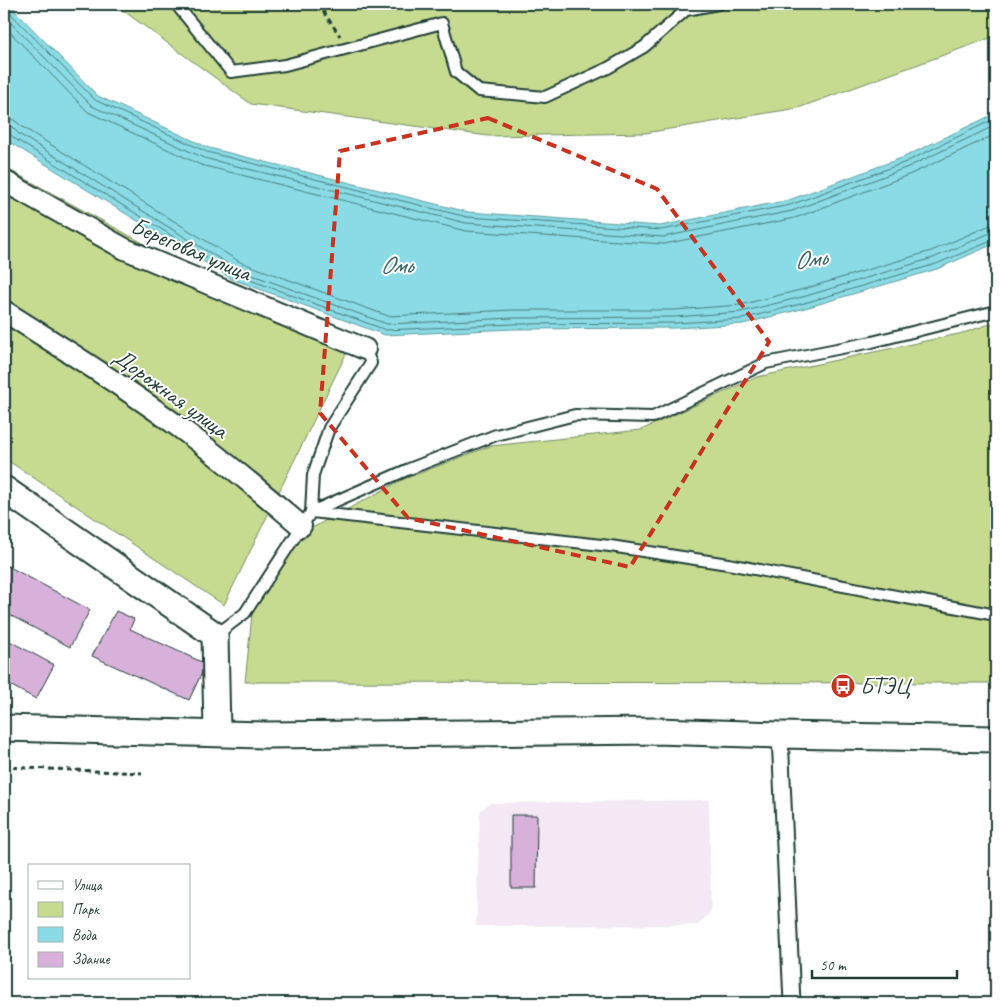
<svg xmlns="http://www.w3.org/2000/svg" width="1000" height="1007" viewBox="0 0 1000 1007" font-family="Caveat,sans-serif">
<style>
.built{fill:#f3e8f4}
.green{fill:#c6db90;stroke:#728c62}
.water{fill:#8adbe5;stroke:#5f9c9e}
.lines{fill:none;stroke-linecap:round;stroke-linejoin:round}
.shore{stroke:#4a7c7b;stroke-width:1}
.building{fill:#d7b1da;stroke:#1f3d34}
.service-casing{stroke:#1f3d34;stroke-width:14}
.pedestrian-casing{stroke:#1f3d34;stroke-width:19}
.minor-casing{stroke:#1f3d34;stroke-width:24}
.tertiary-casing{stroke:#1f3d34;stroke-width:29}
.path{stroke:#1f3d34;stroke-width:3;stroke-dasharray:5 4;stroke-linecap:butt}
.service{stroke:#fff;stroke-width:10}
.pedestrian{stroke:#fff;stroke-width:15}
.minor{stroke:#fff;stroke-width:20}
.tertiary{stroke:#fff;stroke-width:25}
.rail{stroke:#1f3d34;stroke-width:4}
.marked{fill:none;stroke:#c8321e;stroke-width:4;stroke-dasharray:10 6;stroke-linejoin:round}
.labels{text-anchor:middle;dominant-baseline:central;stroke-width:4;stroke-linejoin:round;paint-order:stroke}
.street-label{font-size:24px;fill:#1f3d34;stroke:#fff}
.poi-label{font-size:24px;fill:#1f3d34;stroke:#fff;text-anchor:start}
.water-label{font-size:25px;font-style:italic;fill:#3a6460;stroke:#fff}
</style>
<rect width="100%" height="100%" fill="#fff"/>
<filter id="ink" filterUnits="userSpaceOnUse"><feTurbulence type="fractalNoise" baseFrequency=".02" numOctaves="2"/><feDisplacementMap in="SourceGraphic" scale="10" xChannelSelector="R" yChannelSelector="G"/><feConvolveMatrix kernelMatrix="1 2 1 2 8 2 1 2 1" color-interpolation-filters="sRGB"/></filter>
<g filter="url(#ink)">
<!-- built -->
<path class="built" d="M709 800 711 911 698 925 476 926 480 811 490 803Z"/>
<!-- green -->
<path class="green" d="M114 4H996V35L993 37 798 108 645 133 488 136 251 104Z
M4 167 346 354 224 605 4 458Z
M996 322V683L245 682 255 586 310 529 402 480 490 446 641 430 757 377 963 333Z"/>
<!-- water -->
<path class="water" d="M4 4H12L16 12 98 96 209 148 468 212 660 226 789 200 904 157 996 113V243L937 269 809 307 743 324 675 328 513 329 385 335 232 279 11 143 4 135Z"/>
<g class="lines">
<!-- shore -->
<path class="shore" d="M8 4 12 15 95 100 207 152 467 217 661 230 790 205 906 162 996 118
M4 12 8 20 92 106 204 158 466 223 663 237 792 211 908 167 996 125
M4 26 88 112 201 165 466 231 664 244 795 218 911 174 996 134
M4 118 14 120 24 128 240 262 388 316 513 310H674L740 305 804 289 931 251 988 226 996 225
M4 125 12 127 19 134 236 269 387 324 513 318 675 317 741 312 806 296 933 258 990 233 996 232
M4 132H8L15 139 234 274 386 330 513 324 675 323 742 319 808 302 936 264 996 239"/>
</g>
<!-- building -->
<path class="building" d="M4 564 90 610 70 647 4 612Z
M116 611 134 619 130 629 206 664 189 700 92 656Z
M4 638 54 665 36 699 4 682Z
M511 815H537L536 888H511Z"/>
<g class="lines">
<defs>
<path id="service" d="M176 4 231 72 285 65 442 23 456 72 479 91 545 97 608 68 644 47 686 10 718 4
M311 512 409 469 496 435 575 415 653 417 766 363 872 342 996 311
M312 512 610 546 728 564 996 615
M216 635 245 613 311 512 313 475 329 428 371 363 365 349"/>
<path id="pedestrian" d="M780 735 792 1003"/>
<path id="minor" d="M4 181 125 249 365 349
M4 311C66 350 128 389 187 433 226 462 264 494 301 526"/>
<path id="tertiary" d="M4 489 215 635 217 732
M4 728 265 735 657 731 780 735 996 739"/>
</defs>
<!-- service casing -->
<use href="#service" class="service-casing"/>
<!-- pedestrian casing -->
<use href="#pedestrian" class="pedestrian-casing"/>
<!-- minor casing -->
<use href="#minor" class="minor-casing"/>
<!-- tertiary casing -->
<use href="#tertiary" class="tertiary-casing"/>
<!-- path -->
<path class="path" d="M318 4 340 36
M4 767 142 773"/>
<!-- service -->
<use href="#service" class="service"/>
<!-- pedestrian -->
<use href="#pedestrian" class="pedestrian"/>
<!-- minor -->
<use href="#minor" class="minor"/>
<!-- tertiary -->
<use href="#tertiary" class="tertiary"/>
<!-- rail -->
<path class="rail" d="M993 1003H996"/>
</g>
</g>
<!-- marked area -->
<path class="marked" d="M488 118 657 189 769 342 630 567 408 518 320 413 340 151Z"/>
<!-- icons -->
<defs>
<symbol id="bus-disc" viewBox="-11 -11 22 22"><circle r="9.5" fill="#c8321e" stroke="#fff"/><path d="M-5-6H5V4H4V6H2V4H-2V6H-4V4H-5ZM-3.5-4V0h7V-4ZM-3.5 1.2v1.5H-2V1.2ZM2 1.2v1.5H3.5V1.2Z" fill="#fff"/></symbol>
</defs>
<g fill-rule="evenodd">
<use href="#bus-disc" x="829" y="672" width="28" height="28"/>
</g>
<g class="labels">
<!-- street labels -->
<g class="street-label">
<text transform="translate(191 249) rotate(23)">Береговая улица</text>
<text transform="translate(171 393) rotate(36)">Дорожная улица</text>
</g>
<!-- poi labels -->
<g class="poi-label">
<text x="860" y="686">БТЭЦ</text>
</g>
<!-- water labels -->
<g class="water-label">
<text transform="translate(810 259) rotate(-7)">Омь</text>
<text x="396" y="265">Омь</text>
</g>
</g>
<!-- margin -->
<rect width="1000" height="1007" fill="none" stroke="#fff" stroke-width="20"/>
<rect x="10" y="10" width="980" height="987" fill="none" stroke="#1f3d34" stroke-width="2" filter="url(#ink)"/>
<!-- legend -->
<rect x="28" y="864" width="162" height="115" fill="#ffffff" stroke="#a5b1ae"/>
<rect x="38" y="881" width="25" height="8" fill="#ffffff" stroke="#a5b1ae"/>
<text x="72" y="890" font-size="15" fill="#1f3d34">Улица</text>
<rect x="38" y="902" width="25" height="15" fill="#c6db90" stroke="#a5b1ae"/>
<text x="72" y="914" font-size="15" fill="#1f3d34">Парк</text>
<rect x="38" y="927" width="25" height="15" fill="#8adbe5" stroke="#a5b1ae"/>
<text x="72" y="940" font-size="15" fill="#1f3d34">Вода</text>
<rect x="38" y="952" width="25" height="15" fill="#d7b1da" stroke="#a5b1ae"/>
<text x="72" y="964" font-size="15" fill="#1f3d34">Здание</text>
<!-- scale -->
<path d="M812 970v8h145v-8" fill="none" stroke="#1f3d34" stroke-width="2.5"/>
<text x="820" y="970" font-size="15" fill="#1f3d34" stroke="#ffffff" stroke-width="4" paint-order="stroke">50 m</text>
</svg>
